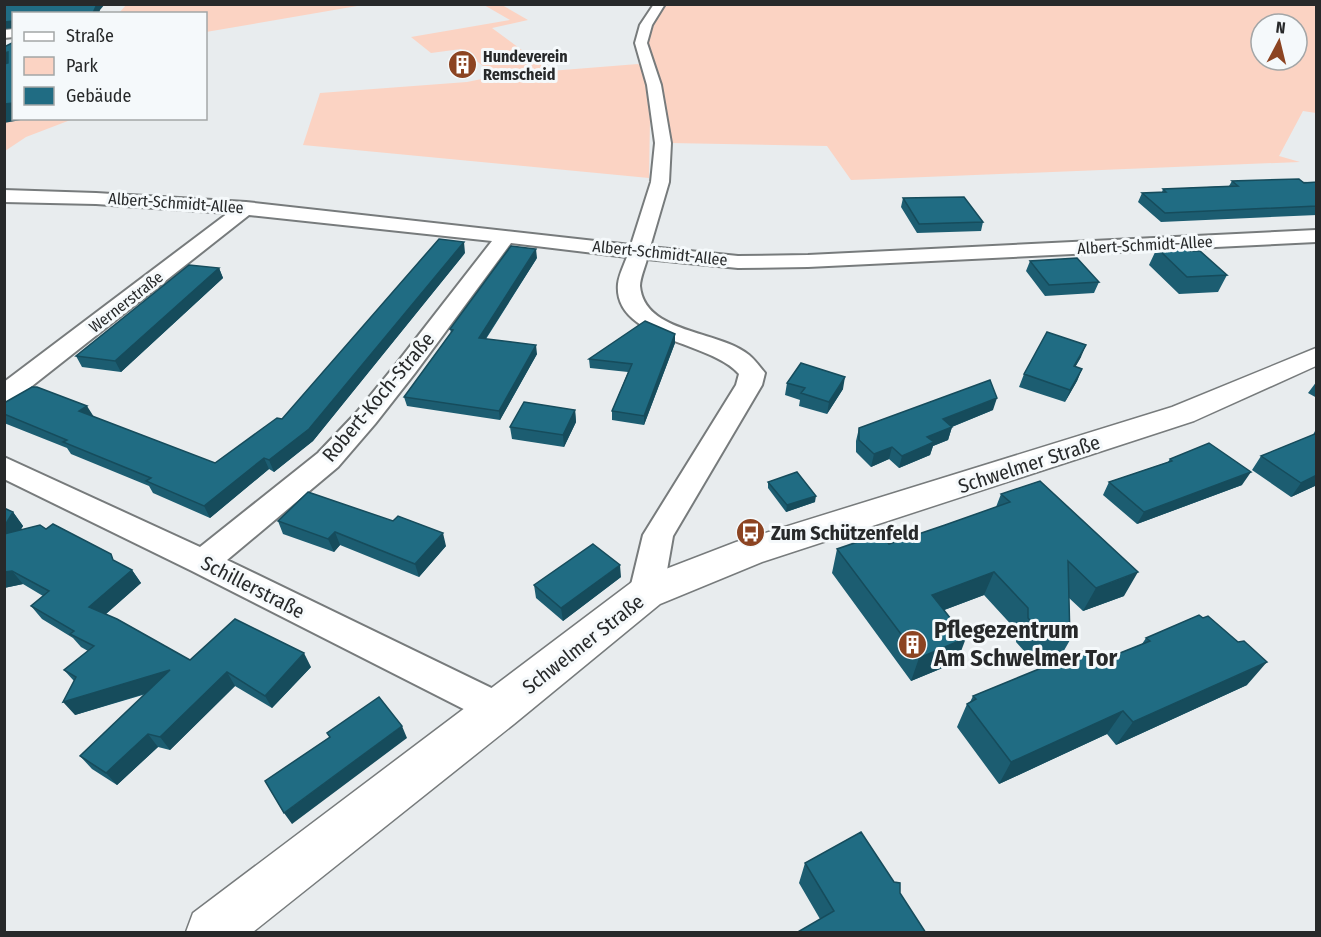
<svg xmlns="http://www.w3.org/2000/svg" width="1321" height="937" viewBox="0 0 1321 937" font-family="'Fira Sans Condensed',sans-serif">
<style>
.green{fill:#fbd3c3;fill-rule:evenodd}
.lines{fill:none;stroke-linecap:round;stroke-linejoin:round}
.street-casing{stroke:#777b7c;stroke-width:4}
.secondary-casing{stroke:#777b7c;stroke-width:3}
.street{fill:#fff;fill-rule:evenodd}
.secondary{fill:#fff;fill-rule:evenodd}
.wall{fill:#1c5d71}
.shaded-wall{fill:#164c5c}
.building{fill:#206c83;stroke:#164c5c;stroke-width:1.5}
.labels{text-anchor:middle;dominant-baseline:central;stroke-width:6;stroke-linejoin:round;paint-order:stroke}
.far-poi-label{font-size:16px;font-weight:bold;fill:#27292a;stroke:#f5f9fb;text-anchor:start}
.far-street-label{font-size:16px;fill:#27292a;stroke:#f5f9fb}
.street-label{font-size:20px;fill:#27292a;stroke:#f5f9fb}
.poi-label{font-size:20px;font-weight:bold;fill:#27292a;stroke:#f5f9fb;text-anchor:start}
.near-poi-label{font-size:24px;font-weight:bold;fill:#27292a;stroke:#f5f9fb;text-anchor:start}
</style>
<rect width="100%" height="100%" fill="#e8ecee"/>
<!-- green -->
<path class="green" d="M126 5V4L363 5 206 32V14L119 13Z
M484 5H502L528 20 492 28 550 71 638 64 643 68 650 119 649 178 303 145 320 93 467 82 496 76 461 49 431 53 411 37 510 20Z
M663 5H1316V113L1303 111 1279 156 1300 162 851 180 827 146 670 143 646 38 650 25ZM1261 24H1297V60H1261Z
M4 78 14 118 73 119 26 137 5 151Z"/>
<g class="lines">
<defs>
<path id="street" d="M654 4H665L652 25 647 43 661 85 671 143 669 182 650 247 738 256 808 255 1316 230V242L808 267 738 268 647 259C645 267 640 278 640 286 644 334 719 330 749 355 755 360 760 367 765 373L762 385 673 536 663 593 658 602 646 606 634 602 629 593 643 535 736 385 739 374C711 341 613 340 618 284 619 275 624 265 627 257L511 243 415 373 375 424 338 467 227 560 512 698 518 710 512 722 499 727 192 571 4 479V457L200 547 318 453 357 412 397 363 492 241 249 215 13 401 4 403V382L228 213 96 204 4 202V190L96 193 246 202 631 245 651 182 655 143 647 85 635 43 640 25Z
M14 29V37L4 38V30Z"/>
<path id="secondary" d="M1316 348V366L1194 421 762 562 660 604 514 724 253 932H186L193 913 632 582 736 542 1172 407Z"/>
</defs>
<!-- street casing -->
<use href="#street" class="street-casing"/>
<!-- secondary casing -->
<use href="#secondary" class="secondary-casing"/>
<!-- street -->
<use href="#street" class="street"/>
<!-- secondary -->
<use href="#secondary" class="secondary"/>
</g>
<!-- wall -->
<path class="wall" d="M1232 181 1317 182V215L1161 222 1138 202 1142 193 1162 192 1163 189 1229 186Z
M903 198 983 222 981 231 917 233 901 207Z
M1157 248 1190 251 1227 275 1218 292 1179 294 1149 265Z
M465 253 313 441 274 472 269 469 210 518 153 493 149 486 71 454 67 448 4 423V403L215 463 282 419Z
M537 258 486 339 537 354 500 420 407 406 404 397 451 333 450 329Z
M1030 261 1099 282 1094 293 1045 296 1026 271Z
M219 268 223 278 121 372 82 367 76 356Z
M675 334V343L644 425 612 420V411L628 372 590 368 589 359Z
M1081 357 1075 367 1082 369 1077 381 1065 402 1019 387 1024 374Z
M1317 381V398L1308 393Z
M787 383 843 389 827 414 799 406 800 400 785 395Z
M575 410 576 422 564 447 512 439 510 427Z
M993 410 952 427 948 440 933 446 930 455 899 468 889 459 871 467 856 452V441L859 428Z
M1315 431H1317V485L1291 497 1252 470 1261 456 1313 435Z
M1170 459 1242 485 1137 524 1103 495 1109 482 1168 462Z
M768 482 815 502 786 512 768 488Z
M1001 494 1124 596 1083 611 1069 598 1070 640 1058 661H1100L1142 644 1146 638 1247 685 1116 745 1107 734 999 784 957 727 967 704 970 702 973 696 1055 663 1025 652 1016 642 1017 631 984 595 944 610 957 662 911 681 832 573 837 549 889 544 945 525 996 507Z
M13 512 23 526 20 530 46 529 132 570 141 583 106 614 190 660 311 667 272 708 235 686 170 750 158 747 117 785 92 769 80 756 146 694 75 715 74 681 64 670 88 651 81 647 73 638 42 619 31 606 43 596 23 584 4 588Z
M278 521 446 546 419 577 340 545 334 552 283 534Z
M621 577 563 621 536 598 534 585Z
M805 863 894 882 820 919 799 883Z"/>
<!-- shaded-wall -->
<path class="shaded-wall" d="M97 4H105L100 10 99 14H91Z
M14 21V28L4 29V22Z
M8 52 14 64 4 70V53Z
M14 103V118H32L4 123V104Z
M464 242 465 253 313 441 274 472 269 460Z
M536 249 537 258 480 347 479 338Z
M219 268 223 278 121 372 115 361Z
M675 334V343L644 425V416Z
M536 345 537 354 500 420 499 411Z
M1086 345 1081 357 1069 378 1074 366Z
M1082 369 1077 381 1065 402 1070 390Z
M845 377 843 389 827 414 829 402Z
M997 398 993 410 939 432 943 419Z
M87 406 94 417 79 411Z
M575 410 576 422 564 447 563 435Z
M952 427 948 440 933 446 930 455 899 468 902 456 927 437Z
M892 447 889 459 871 467 874 454Z
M264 458 269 469 210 518 204 506Z
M1251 472 1242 485 1137 524 1144 512Z
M1317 475V485L1291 497 1301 483Z
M816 496 815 502 786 512 787 505Z
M13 512 23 526 10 549 4 542V527Z
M335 532 340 545 334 552 328 539Z
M443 533 446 546 419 577 415 564Z
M620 565 621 577 563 621 561 608Z
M132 570 141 583 99 620 89 607Z
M12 571 23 584 4 588V572Z
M994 572 984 595 923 618 932 595Z
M1138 572 1124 596 1083 611 1096 588Z
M966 638 957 662 911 681 919 658Z
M304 653 311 667 272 708 265 696Z
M1267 662 1247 685 1116 745 1133 722Z
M170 670 179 683 75 715 63 702Z
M227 672 235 686 170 750 160 737Z
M1123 711 1107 734 999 784 1011 762Z
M402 726 407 738 292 824 284 813Z
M148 734 158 747 117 785 106 773Z"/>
<!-- building -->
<path class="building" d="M4 4H97L93 13 14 14V21L4 22Z
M14 42V103L4 104V64L8 63V52L4 53V47Z
M1299 179 1304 183 1317 182V206L1165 213 1142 193 1166 192 1163 189 1238 186 1232 181Z
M964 197 983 222 919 224 903 198Z
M439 239 464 242 309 429 269 460 264 458 204 506 146 481 151 478 63 442 67 440 4 414V403L32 387H37L87 406 79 411 215 463 277 418 282 419Z
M511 246 536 249 479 338 536 345 499 411 404 397 453 330 450 329Z
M1185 247 1190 251H1200L1227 275 1187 277 1157 248Z
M1077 258 1099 282 1049 285 1030 261Z
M189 265 219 268 115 361 76 356Z
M645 321 675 334 644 416 612 411 632 364 589 359Z
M1047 332 1086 345 1074 366 1082 369 1070 390 1024 374Z
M801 363 845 377 829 402 801 393 805 388 787 383Z
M990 380 997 398 943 419 952 427 927 437 934 442 902 456 892 447 874 454 859 440V428Z
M524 402 575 410 563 435 510 427Z
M1317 433V475L1301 483 1261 456Z
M1209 443 1251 472 1144 512 1109 482 1172 461 1170 459Z
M797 472 816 496 787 505 768 482Z
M1040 481 1138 572 1096 588 1068 561 1070 640 1037 628 1028 618V608L994 572 932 595 966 638 919 658 837 549 881 534 889 544 945 525 1010 502 1001 494Z
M308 492 393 521 398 516 443 533 415 564 335 532 328 539 278 521Z
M4 508 13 512 4 527Z
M53 524 111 554 113 560 132 570 89 607 117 619 190 660 235 619 304 653 265 696 227 672 160 737 148 734 106 773 80 756 170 670 63 702 76 677 64 670 94 646 70 634 74 631 31 606 49 591 12 571 4 572V534L40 525 46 529Z
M593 544 620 565 561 608 534 585Z
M1199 615 1203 618 1208 616 1238 642 1244 641 1267 662 1133 722 1123 711 1011 762 967 704 976 699 973 696 1088 649 1100 661 1150 641 1146 638Z
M379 697 402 726 284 813 265 781 330 737 327 733Z
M861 832 894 882 900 883V893L926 933H796L834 911 805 863Z"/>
<!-- icons -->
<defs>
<symbol id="building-disc" viewBox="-11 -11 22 22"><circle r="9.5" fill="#8c4422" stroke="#f5f9fb"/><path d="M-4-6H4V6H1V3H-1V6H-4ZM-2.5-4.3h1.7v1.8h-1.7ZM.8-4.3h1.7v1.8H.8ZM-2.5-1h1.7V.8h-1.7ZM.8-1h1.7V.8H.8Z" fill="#fff"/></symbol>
<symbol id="bus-disc" viewBox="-11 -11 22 22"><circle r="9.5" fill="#8c4422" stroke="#f5f9fb"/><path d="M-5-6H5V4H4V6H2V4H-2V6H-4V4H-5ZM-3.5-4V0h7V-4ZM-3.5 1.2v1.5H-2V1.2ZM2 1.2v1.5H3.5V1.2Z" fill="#fff"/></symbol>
</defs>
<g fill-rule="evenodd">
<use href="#building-disc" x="446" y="48" width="33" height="33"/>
<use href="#bus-disc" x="734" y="516" width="33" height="33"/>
<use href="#building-disc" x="896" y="628" width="33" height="33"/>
</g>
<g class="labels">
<!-- far-poi labels -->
<g class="far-poi-label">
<text x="483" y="56">Hundeverein<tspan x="483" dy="18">Remscheid</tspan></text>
</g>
<!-- far-street labels -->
<g class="far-street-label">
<text transform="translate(176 203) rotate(4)">Albert-Schmidt-Allee</text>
<text transform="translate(1145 245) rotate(-3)">Albert-Schmidt-Allee</text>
<text transform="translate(660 253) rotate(6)">Albert-Schmidt-Allee</text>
<text transform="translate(126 302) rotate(-38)">Wernerstraße</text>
</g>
<!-- street labels -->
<g class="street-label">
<text transform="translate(378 397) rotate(-50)">Robert-Koch-Straße</text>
<text transform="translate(1029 464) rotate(-18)">Schwelmer Straße</text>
<text transform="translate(253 587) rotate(27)">Schillerstraße</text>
<text transform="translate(583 644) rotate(-38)">Schwelmer Straße</text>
</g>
<!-- poi labels -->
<g class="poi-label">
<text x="771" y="533">Zum Schützenfeld</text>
</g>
<!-- near-poi labels -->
<g class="near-poi-label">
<text x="934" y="630">Pflegezentrum<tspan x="934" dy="28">Am Schwelmer Tor</tspan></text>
</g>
</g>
<!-- border -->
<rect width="1321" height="937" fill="none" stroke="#27292a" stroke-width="12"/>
<!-- legend -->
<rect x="12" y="12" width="195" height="108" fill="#f5f9fb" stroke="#a3a6a7" stroke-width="1.5"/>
<rect x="24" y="32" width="30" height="9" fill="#ffffff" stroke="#a3a6a7" stroke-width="1.5"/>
<text x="66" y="42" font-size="18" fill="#27292a">Straße</text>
<rect x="24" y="57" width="30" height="18" fill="#fbd3c3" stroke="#a3a6a7" stroke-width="1.5"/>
<text x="66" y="72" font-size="18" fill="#27292a">Park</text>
<rect x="24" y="87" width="30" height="18" fill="#206c83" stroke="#a3a6a7" stroke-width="1.5"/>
<text x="66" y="102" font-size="18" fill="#27292a">Gebäude</text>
<!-- north arrow -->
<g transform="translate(1279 42) rotate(7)"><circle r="28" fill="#f5f9fb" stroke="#a3a6a7" stroke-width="1.5"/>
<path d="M0-4.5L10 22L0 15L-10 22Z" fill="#8c4422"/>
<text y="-9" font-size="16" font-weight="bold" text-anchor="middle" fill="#27292a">N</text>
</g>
</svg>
